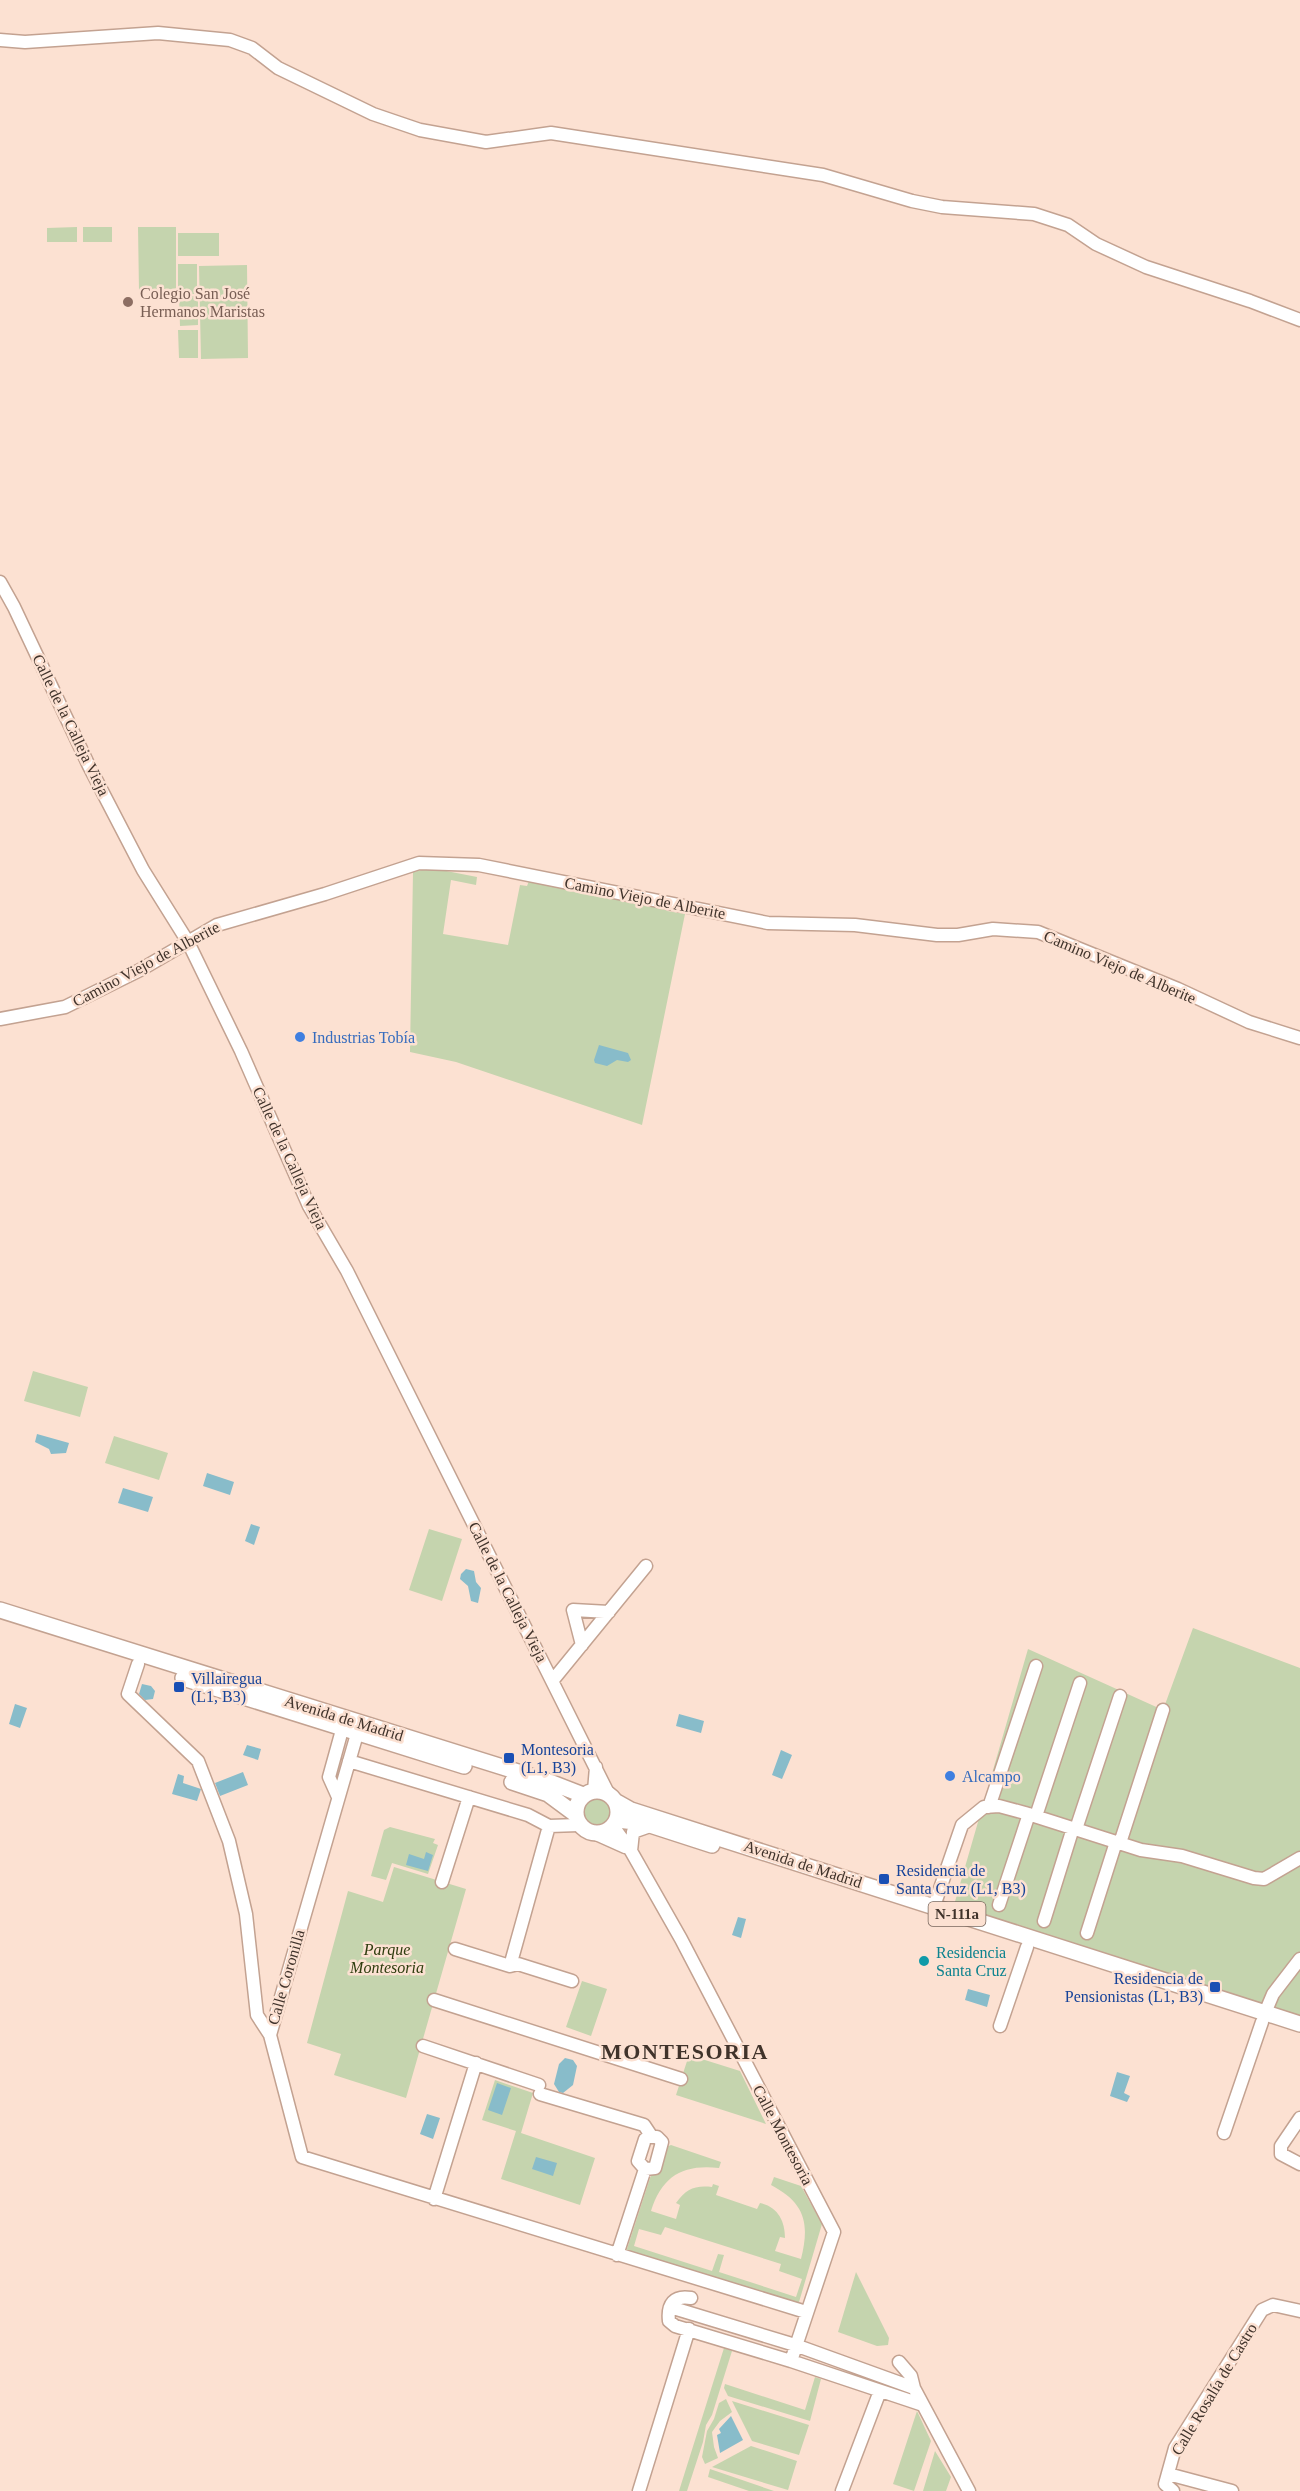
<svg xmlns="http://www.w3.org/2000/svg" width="1300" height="2491" viewBox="0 0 1300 2491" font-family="'Times New Roman',serif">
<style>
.green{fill:#c5d4ae;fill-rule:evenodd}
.water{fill:#88bcca}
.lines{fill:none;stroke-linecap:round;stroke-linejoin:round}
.minor-casing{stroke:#c3a291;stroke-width:15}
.major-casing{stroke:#c3a291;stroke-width:18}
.minor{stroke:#fff;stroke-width:12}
.major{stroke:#fff;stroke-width:15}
.education-dot{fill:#8d6e63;stroke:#fce1d2;stroke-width:2}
.shop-dot{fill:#3f7fe0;stroke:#fce1d2;stroke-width:2}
.transit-dot{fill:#1a4fb4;stroke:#fce1d2;stroke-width:2}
.culture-dot{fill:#0f9aa8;stroke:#fce1d2;stroke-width:2}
.labels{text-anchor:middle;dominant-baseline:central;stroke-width:5;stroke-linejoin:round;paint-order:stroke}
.shield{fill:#fce1d2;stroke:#78675d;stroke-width:1.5}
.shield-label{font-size:15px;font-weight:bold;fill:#40332b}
.education-label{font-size:16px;fill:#785e54;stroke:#fce1d2;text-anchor:start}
.street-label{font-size:16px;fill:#40332b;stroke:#fce1d2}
.shop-label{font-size:16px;fill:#366cbe;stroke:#fce1d2;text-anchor:start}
.transit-label{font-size:16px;fill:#164399;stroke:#fce1d2;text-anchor:start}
.park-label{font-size:16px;font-style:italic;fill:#2e3c0e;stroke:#fce1d2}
.culture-label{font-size:16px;fill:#0d838f;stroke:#fce1d2;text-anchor:start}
.district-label{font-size:22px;font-weight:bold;letter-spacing:1.5px;fill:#40332b;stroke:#fce1d2}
</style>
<rect width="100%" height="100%" fill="#fce1d2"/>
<!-- green -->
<path class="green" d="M77 227V242H47V228Z
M83 227H112V242H83Z
M138 227H176V289L139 290Z
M178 233H219V256H178Z
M178 264H197V294H178Z
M247 265 248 358 201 359 199 266Z
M179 296H198V325L180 326Z
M178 330H198V358H179Z
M431 868 477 877 476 885 451 880 443 934 508 945 520 885 527 886 529 881 661 904 667 911 685 914 642 1125 456 1062 410 1052 413 872Z
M33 1371 88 1387 80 1417 24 1401Z
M114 1436 168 1453 159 1480 105 1463Z
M429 1529 462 1539 442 1601 409 1590Z
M1193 1628 1300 1668V2017L952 1912 1028 1649 1163 1710Z
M582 1812a14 14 0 1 1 28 0a14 14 0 1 1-28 0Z
M390 1827 435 1839 433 1843 438 1845 428 1874 392 1863 386 1880 371 1876 384 1830Z
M394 1867 466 1889 406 2098 334 2075 341 2054 307 2043 348 1891 383 1902Z
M582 1981 607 1989 591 2036 566 2027Z
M689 2055 740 2071 766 2124 676 2095Z
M495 2080 533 2093 521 2133 595 2158 580 2205 501 2179 516 2131 482 2120Z
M671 2145 721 2162 719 2168C683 2164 662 2176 651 2211L676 2219 680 2205 676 2203C686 2189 695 2185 712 2187L713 2184 719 2186 716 2195 757 2209 760 2203C778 2207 785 2221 785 2238L780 2237 775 2251 801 2259C810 2223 805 2203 771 2185L774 2177 801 2186 822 2224 799 2302 796 2305 626 2252 650 2178 666 2147ZM665 2227 781 2264 779 2271 802 2279 796 2297 719 2272 724 2255 718 2254 712 2271 634 2246 639 2229 661 2235Z
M856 2272 889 2338 888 2345 877 2346 838 2332Z
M724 2348 732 2351 712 2415 706 2425 703 2442 687 2491H679Z
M815 2377 821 2379 810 2421 728 2396 724 2388 725 2384 805 2410Z
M726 2399 732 2412 720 2421 712 2432 714 2447 718 2458 705 2464 702 2457 707 2431 714 2419 719 2403Z
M732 2401 809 2425 799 2455 752 2441Z
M917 2411 931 2441 914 2491 893 2484Z
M751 2446 797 2461 788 2490 712 2467Z
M935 2451 951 2477 946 2491H923Z
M710 2469 774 2491H749L708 2477Z"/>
<!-- water -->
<path class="water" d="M599 1045 628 1053 631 1060 628 1062 617 1060 607 1066 595 1063 594 1060Z
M37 1434 69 1443 66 1453 51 1454 49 1449 35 1442Z
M207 1473 234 1482 230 1495 203 1486Z
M123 1488 153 1497 148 1512 118 1503Z
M251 1524 260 1527 254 1545 245 1541Z
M466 1569 474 1571 476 1582 481 1588 478 1603 471 1601 468 1586 460 1579 461 1574Z
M142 1684 151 1686 155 1691 153 1699 145 1700 139 1694Z
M15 1704 27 1708 20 1728 9 1724Z
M679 1714 704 1721 701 1733 676 1726Z
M247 1745 261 1749 258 1760 243 1755Z
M781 1750 792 1755 782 1779 772 1775Z
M243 1772 248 1785 220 1796 215 1783Z
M178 1774 184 1776 183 1783 201 1789 197 1801 172 1794Z
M426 1852 433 1855 428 1871 406 1865 409 1854 424 1859Z
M738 1917 746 1919 741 1938 732 1935Z
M968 1989 990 1995 987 2007 965 2000Z
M565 2058 573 2060 577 2066 573 2085 563 2093 559 2092 554 2084 559 2064Z
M1117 2072 1130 2076 1124 2093 1130 2096 1127 2102 1110 2096Z
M497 2083 511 2088 502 2115 488 2110Z
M427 2114 440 2118 433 2139 420 2134Z
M536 2157 557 2163 553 2176 532 2169Z
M731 2416 743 2440 720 2453 717 2435 721 2433 719 2429Z"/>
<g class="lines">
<defs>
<path id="minor" d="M0 40 25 42 158 33 230 40 252 48 278 68 373 114 420 130 486 142 551 133 823 175 912 201 942 207 1034 214 1068 225 1096 244 1146 267 1250 301 1300 320
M0 582 14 607 89 766 143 870 188 942 241 1051 309 1206 347 1271 609 1795
M0 1019 65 1007 140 970 217 925 325 894 419 863 479 865 768 923 855 925 937 935H958L993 929 1038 932 1178 989 1249 1022 1300 1038
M582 1645 573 1610 609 1612
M138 1664 128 1694 198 1761 229 1841 246 1914 257 2015 270 2035
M553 1680 646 1566
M357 1734 270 2035 302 2157 806 2312
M349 1761 528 1815 549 1826 510 1966
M594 1791 596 1767
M338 1797 329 1777 342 1730
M989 1807 1036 1666
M1036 1816 1080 1683
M549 1826 579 1825
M613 1826 631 1851 681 1939 834 2232 791 2361
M1076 1829 1120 1696
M596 1834 625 1847
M1120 1843 1163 1710
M631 1851 633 1832 650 1826
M442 1882 469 1797
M999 1905 1029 1814
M934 1906 962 1825 984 1807 999 1806 1025 1813 1141 1850 1182 1856 1254 1878 1264 1879 1300 1858
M1044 1921 1073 1828
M1087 1933 1116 1842
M455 1949 510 1966 518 1964 572 1981
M434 2000 681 2079
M1265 2013 1273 1994 1300 1959
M1000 2026 1027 1947
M423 2046 539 2085
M540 2094 644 2125 652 2137
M1300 2118 1281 2146V2154L1300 2164
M1224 2133 1262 2022
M649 2137H657L662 2142 655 2168 645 2169 638 2161 645 2139Z
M434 2199 476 2063
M617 2255 645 2169
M691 2298C674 2295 667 2304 669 2321L675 2326 791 2361 923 2405
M670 2307 795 2345 914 2388
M899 2362 911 2376 914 2388 969 2491
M1168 2474 1232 2491
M639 2491 689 2329
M842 2491 880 2391
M1173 2491 1165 2484 1175 2448 1262 2310 1273 2305 1300 2311"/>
<path id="major" d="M0 1610 547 1781 583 1795
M183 1678 464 1766
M512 1782 548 1794 575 1814
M576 1812a21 21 0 1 1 42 0a21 21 0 1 1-42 0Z
M615 1801 631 1810 1300 2024
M617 1820 644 1823 712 1845"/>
</defs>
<!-- minor casing -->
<use href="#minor" class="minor-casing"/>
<!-- major casing -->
<use href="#major" class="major-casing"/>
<!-- minor -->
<use href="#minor" class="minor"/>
<!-- major -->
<use href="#major" class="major"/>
</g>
<!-- markers -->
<circle class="education-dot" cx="128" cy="302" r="6"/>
<g class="shop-dot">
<circle cx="300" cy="1037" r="6"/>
<circle cx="950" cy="1776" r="6"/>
</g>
<g class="transit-dot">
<rect x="173" y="1681" width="12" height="12" rx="3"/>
<rect x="503" y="1752" width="12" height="12" rx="3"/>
<rect x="878" y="1873" width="12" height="12" rx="3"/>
<rect x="1209" y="1981" width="12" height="12" rx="3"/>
</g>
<circle class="culture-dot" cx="924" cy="1961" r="6"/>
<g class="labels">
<!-- shield labels -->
<rect class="shield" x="928.5" y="1902" width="57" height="24" rx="4.5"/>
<g class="shield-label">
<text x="957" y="1914">N-111a</text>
</g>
<!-- education labels -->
<g class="education-label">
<text x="140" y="293">Colegio San José<tspan x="140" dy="18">Hermanos Maristas</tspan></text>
</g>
<!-- street labels -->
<g class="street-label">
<text transform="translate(71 725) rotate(64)">Calle de la Calleja Vieja</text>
<text transform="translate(645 898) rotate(11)">Camino Viejo de Alberite</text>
<text transform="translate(146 964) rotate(-28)">Camino Viejo de Alberite</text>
<text transform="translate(1120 967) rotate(23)">Camino Viejo de Alberite</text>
<text transform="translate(290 1158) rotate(65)">Calle de la Calleja Vieja</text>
<text transform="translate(508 1592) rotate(63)">Calle de la Calleja Vieja</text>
<text transform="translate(344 1718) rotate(17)">Avenida de Madrid</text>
<text transform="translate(803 1864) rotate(18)">Avenida de Madrid</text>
<text transform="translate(286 1977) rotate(-74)">Calle Coronilla</text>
<text transform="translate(783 2135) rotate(62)">Calle Montesoria</text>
<text transform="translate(1214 2389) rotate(-59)">Calle Rosalía de Castro</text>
</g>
<!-- shop labels -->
<g class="shop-label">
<text x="312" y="1037">Industrias Tobía</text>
<text x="962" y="1776">Alcampo</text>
</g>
<!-- transit labels -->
<g class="transit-label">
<text x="191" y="1678">Villairegua<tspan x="191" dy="18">(L1, B3)</tspan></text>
<text x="521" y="1749">Montesoria<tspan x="521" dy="18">(L1, B3)</tspan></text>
<text x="896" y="1870">Residencia de<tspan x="896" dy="18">Santa Cruz (L1, B3)</tspan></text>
<text x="1203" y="1978" text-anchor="end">Residencia de<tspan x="1203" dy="18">Pensionistas (L1, B3)</tspan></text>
</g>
<!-- park labels -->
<g class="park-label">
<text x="387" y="1949">Parque<tspan x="387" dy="18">Montesoria</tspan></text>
</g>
<!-- culture labels -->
<g class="culture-label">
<text x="936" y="1952">Residencia<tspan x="936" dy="18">Santa Cruz</tspan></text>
</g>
<!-- district labels -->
<g class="district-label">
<text x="685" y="2051">MONTESORIA</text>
</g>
</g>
</svg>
